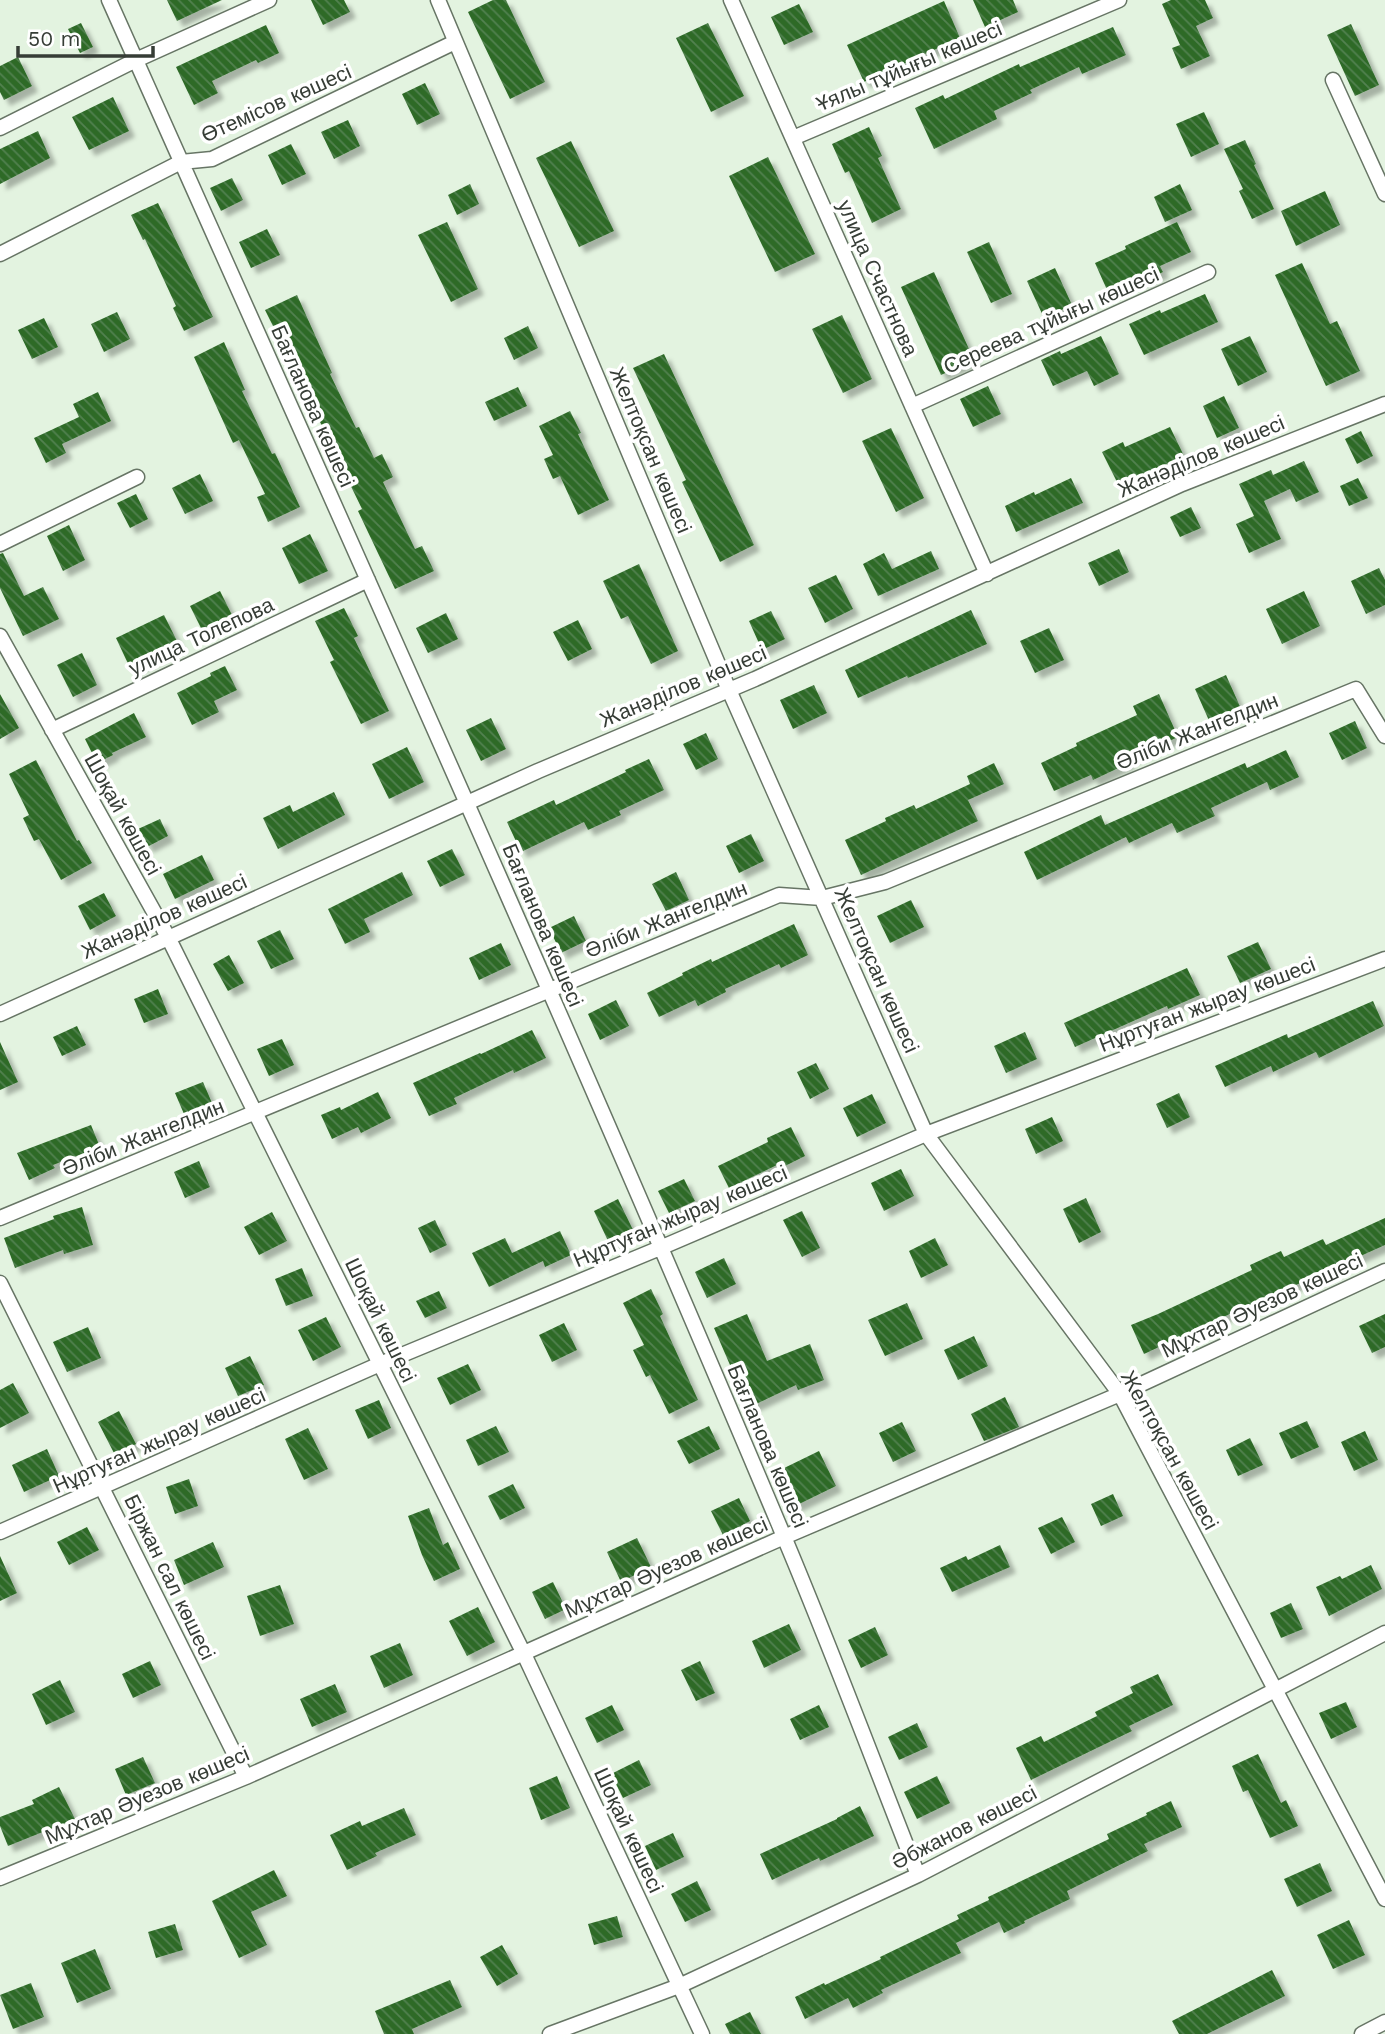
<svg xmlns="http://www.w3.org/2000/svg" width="1385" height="2034" viewBox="0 0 1385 2034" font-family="'Work Sans',sans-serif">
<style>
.building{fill:url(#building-back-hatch);filter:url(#shadow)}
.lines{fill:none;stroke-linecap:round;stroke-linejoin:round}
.minor-casing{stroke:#677565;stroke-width:17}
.minor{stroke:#fff;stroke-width:14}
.labels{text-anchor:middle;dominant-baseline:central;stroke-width:7;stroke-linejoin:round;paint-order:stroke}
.street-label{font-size:21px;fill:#363d36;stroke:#fff}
</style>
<defs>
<pattern id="building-back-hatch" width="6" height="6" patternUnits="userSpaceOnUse" patternTransform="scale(1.75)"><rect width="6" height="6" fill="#2d6a28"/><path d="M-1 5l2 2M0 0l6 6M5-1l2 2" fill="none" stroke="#52814f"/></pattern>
<filter id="shadow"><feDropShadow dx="6" dy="6" stdDeviation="2" flood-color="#0004"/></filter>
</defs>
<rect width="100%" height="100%" fill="#e3f3e0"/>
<!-- building -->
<path class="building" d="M167 0H222L177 21Z
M311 0H344L350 12 323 25Z
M493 0H506L545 82 510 99 468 12Z
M973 0H1013L1018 12 985 27Z
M1171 0H1205L1213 18 1196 26 1210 56 1181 69 1172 48 1180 45 1162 4Z
M944 1 960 38 864 82 847 45Z
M799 4 813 32 784 45 771 17Z
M81 23 93 47 80 53 68 29Z
M708 23 744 96 711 112 676 38Z
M1351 24 1379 85 1355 96 1327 35Z
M266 25 279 53 258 63 256 60 212 81 218 93 194 105 176 67Z
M1113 27 1126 55 1082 74 1079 67 1030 90 1032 93 994 111 997 119 934 149 915 108 943 95 945 99 1019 64 1020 67Z
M18 57 32 86 4 100 0 92V66Z
M425 83 440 114 417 125 402 94Z
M113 97 129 131 89 150 72 117Z
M1204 112 1219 144 1191 157 1176 124Z
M348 120 360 146 334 159 321 132Z
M869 127 882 156 878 158 901 209 872 223 849 171 845 173 832 144Z
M38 131 50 158 0 184V149Z
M1245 140 1256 164 1254 165 1274 209 1252 219 1239 191 1243 189 1224 149Z
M571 141 614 231 579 247 536 158Z
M291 144 306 174 282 185 268 155Z
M768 157 815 254 775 272 729 176Z
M232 178 243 200 221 211 210 188Z
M470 184 479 204 457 215 448 195Z
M1180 184 1192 210 1165 222 1154 197Z
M1325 191 1340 225 1296 246 1281 211Z
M158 203 213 317 184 331 173 308 176 306 145 239 143 240 131 215Z
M447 222 478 289 451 302 418 235Z
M1177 222 1191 252 1160 266 1163 272 1142 282 1140 278 1108 292 1095 263 1126 249 1125 246Z
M267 229 280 255 251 268 239 242Z
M989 242 1012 294 991 303 967 252Z
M1302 263 1330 324 1337 321 1360 371 1326 386 1275 275Z
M1055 268 1072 305 1044 318 1027 281Z
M934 272 974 360 941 375 901 287Z
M1205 294 1218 322 1144 355 1129 324 1160 310 1161 313Z
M297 295 332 373 330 374 356 428 359 427 374 458 382 454 393 477 383 482 415 549 422 546 434 571 395 589 358 511 362 509 329 441 313 407H315L279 333 277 334 265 310Z
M117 312 130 339 104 352 91 324Z
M842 315 872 379 843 393 812 329Z
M44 318 58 347 32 359 18 330Z
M528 326 538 348 514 360 504 338Z
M1101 336 1119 374 1094 386 1087 371 1053 386 1041 360 1060 351 1061 354Z
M1250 336 1267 372 1238 386 1221 349Z
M224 342 245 390 242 391 272 454 275 453 300 507 268 522 257 497 265 494 239 440 233 443 194 357Z
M664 354 754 545 720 562 682 482 686 480 633 368Z
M988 386 1001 414 973 427 960 399Z
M518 387 527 406 494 421 485 402Z
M98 392 111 421 62 444 66 453 46 463 34 438 79 417 73 404Z
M1224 396 1239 428 1217 438 1203 406Z
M570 411 581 433 578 434 609 500 578 515 560 476 553 479 544 459 553 455 539 426Z
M1170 427 1184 456 1119 486 1102 452 1123 442 1125 447Z
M891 428 924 498 896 512 862 441Z
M1361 431 1373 456 1357 464 1345 439Z
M1304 461 1319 492 1296 502 1290 489 1264 501 1281 539 1249 553 1236 524 1254 516 1239 484 1271 470 1273 475Z
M200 474 213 501 185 514 172 488Z
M1071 478 1083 503 1016 532 1005 506 1034 492 1035 495Z
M1358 478 1368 498 1349 506 1340 486Z
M136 494 148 519 130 528 117 503Z
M1191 507 1201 528 1180 537 1170 517Z
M69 525 85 560 63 571 47 536Z
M310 534 328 571 299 584 282 548Z
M1119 549 1129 572 1099 586 1088 563Z
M931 551 939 569 878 596 863 564 884 553 892 569Z
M3 553 24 596 43 587 59 619 23 636 0 588V554Z
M639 564 678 651 651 664 628 616 621 619 603 581Z
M1379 568 1385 580V605L1366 614 1351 581Z
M836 575 853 609 825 623 808 588Z
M220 591 233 617 203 632 190 606Z
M1304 591 1320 626 1282 644 1266 609Z
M344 608 358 636 354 638 389 711 361 724 330 662 334 660 315 621Z
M971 610 987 644 908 678 907 676 858 698 845 670Z
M771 611 785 639 762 650 749 621Z
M446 613 458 639 428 653 416 628Z
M164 615 180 647 131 670 116 638Z
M578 620 592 649 568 661 553 632Z
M1049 628 1064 660 1035 673 1020 641Z
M82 653 97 685 73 697 57 665Z
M225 666 237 690 214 701 219 712 192 725 177 693 211 676 210 673Z
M1226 675 1242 711 1211 725 1195 689Z
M814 685 827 713 793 729 780 700Z
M0 694 19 728 0 739Z
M1159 694 1178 737 1128 760 1129 763 1093 780 1091 775 1054 791 1041 763 1077 746 1076 743 1137 715 1133 706Z
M134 713 146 737 112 753 113 755 97 763 85 739Z
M491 718 506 749 481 761 466 730Z
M1355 721 1367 748 1342 760 1329 733Z
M706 733 718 759 696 770 683 744Z
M407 747 424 782 389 799 372 764Z
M1286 750 1299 777 1270 790 1267 782 1211 808 1215 816 1177 833 1172 823 1129 843 1126 837 1037 880 1024 852 1101 815 1105 825 1245 763 1247 768Z
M649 759 664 790 619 811 621 815 588 830 584 822 521 852 507 822 554 800 556 805 626 772 625 770Z
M36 760 77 841 79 840 92 863 61 880 39 839 34 841 23 818 29 815 9 774Z
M994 763 1004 784 968 800 978 821 861 875 845 840 886 821 885 818 914 805 916 809 970 784 967 776Z
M334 792 345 815 278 849 263 818 290 805 293 812Z
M160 819 168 836 147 847 138 829Z
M751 834 764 861 739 873 726 846Z
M452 849 465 875 440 887 427 861Z
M202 855 214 880 175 899 163 874Z
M402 872 413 895 364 919 370 932 345 944 328 909Z
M676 872 689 900 666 911 652 884Z
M104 893 116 916 90 930 78 906Z
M911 900 924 927 890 943 877 916Z
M574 916 586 941 561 953 549 928Z
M794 924 808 955 781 968 779 964 725 989 726 992 698 1006 695 1000 659 1017 647 993 683 975 682 973 711 959 712 962Z
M280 930 294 959 271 969 257 941Z
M1258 942 1271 969 1240 983 1227 956Z
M501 943 511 965 479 980 469 958Z
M229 955 244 983 228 991 213 964Z
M1187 968 1200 995 1168 1009 1167 1006 1075 1047 1064 1023Z
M158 989 168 1014 144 1023 134 999Z
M616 1000 629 1026 600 1040 588 1014Z
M1373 1001 1384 1026 1319 1058 1316 1052 1273 1072 1271 1066 1225 1087 1215 1066 1287 1034 1288 1038Z
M77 1026 86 1045 62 1056 53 1037Z
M532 1030 546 1058 514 1073 513 1070 454 1098 457 1104 429 1116 413 1083 480 1053 481 1054Z
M1025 1032 1037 1059 1006 1073 994 1046Z
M282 1039 294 1065 269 1076 257 1049Z
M0 1042 18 1082 0 1090Z
M816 1063 829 1089 810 1099 797 1072Z
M203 1082 212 1103 184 1114 175 1093Z
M378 1092 391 1118 361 1133 358 1127 332 1139 321 1115 340 1107 341 1110Z
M1179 1093 1190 1117 1167 1128 1156 1104Z
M872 1094 886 1123 857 1137 843 1108Z
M1052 1117 1063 1141 1036 1154 1025 1129Z
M91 1125 100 1147 53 1165 55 1168 29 1180 17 1153Z
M791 1127 805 1156 781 1168 779 1164 729 1188 718 1166 768 1142 767 1138Z
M199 1161 210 1187 185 1198 174 1172Z
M901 1169 914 1196 884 1211 871 1183Z
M684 1179 695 1201 669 1213 658 1191Z
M1086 1198 1101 1232 1079 1243 1063 1209Z
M618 1199 634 1232 609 1243 594 1211Z
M82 1207 93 1245 64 1254 63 1250 15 1268 4 1238 54 1219 53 1216Z
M802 1211 820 1248 802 1257 783 1220Z
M272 1212 287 1241 259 1255 244 1227Z
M1385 1218V1245L1336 1267 1337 1271 1309 1283 1308 1280 1264 1298 1144 1354 1131 1325 1158 1314 1252 1270 1250 1265 1281 1251 1284 1257 1323 1239 1326 1245Z
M435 1220 447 1245 430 1253 418 1228Z
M560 1231 571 1255 545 1267 543 1261 489 1287 472 1253 505 1238 512 1253Z
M935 1238 948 1265 921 1278 909 1251Z
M724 1258 736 1284 707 1298 695 1272Z
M302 1268 313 1296 286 1306 275 1279Z
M651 1289 663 1314 660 1316 698 1400 669 1414 650 1375 646 1377 633 1350 644 1345 623 1303Z
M439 1291 447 1308 425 1318 416 1301Z
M907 1303 923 1339 885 1356 868 1320Z
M747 1314 767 1361 810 1344 824 1380 798 1390 796 1385 752 1406 732 1364 730 1365 714 1328Z
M1385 1314V1347L1372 1353 1359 1326Z
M326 1317 341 1347 313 1361 298 1330Z
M564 1323 577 1350 552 1362 539 1335Z
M88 1327 101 1358 67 1372 53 1342Z
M974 1336 988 1366 958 1380 944 1350Z
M250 1356 264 1385 238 1396 225 1368Z
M468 1364 481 1390 450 1405 437 1378Z
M13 1383 29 1413 0 1428V1390Z
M1005 1397 1019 1427 984 1441 971 1414Z
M379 1400 391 1428 368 1439 355 1410Z
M119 1411 136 1444 115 1455 98 1422Z
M1307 1421 1319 1447 1291 1459 1279 1433Z
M902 1422 916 1451 893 1462 879 1433Z
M496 1426 509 1452 478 1466 466 1440Z
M709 1426 720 1449 689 1464 677 1441Z
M308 1428 328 1469 304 1480 285 1439Z
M1365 1431 1378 1460 1354 1471 1341 1442Z
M1250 1438 1263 1465 1238 1476 1226 1450Z
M47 1449 59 1476 24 1492 12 1465Z
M819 1451 836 1486 795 1506 778 1471Z
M189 1479 198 1506 175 1514 166 1487Z
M513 1484 525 1508 500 1520 488 1496Z
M1113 1494 1123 1516 1101 1526 1091 1504Z
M739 1498 750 1521 723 1535 711 1511Z
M429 1508 443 1545 448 1542 460 1569 434 1581 422 1555 408 1516Z
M1062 1517 1075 1542 1051 1554 1038 1528Z
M87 1527 99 1550 69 1565 57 1542Z
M637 1538 651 1567 621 1582 607 1552Z
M213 1542 224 1567 184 1585 174 1560Z
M1000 1545 1010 1567 952 1592 940 1568 966 1556 968 1560Z
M0 1556 17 1593 0 1601Z
M1371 1565 1382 1589 1329 1616 1316 1587 1340 1576 1342 1579Z
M553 1582 566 1609 545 1619 532 1592Z
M280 1585 294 1624 260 1636 247 1596Z
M1291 1603 1303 1629 1281 1638 1270 1613Z
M478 1607 495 1642 467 1656 449 1621Z
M789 1624 801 1650 764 1668 752 1641Z
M875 1627 888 1655 861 1668 848 1640Z
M400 1643 413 1675 384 1688 370 1656Z
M150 1661 161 1685 133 1698 122 1674Z
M700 1661 715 1693 696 1701 681 1670Z
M1158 1674 1173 1705 1129 1726 1132 1731 1031 1780 1016 1748 1041 1736 1044 1742 1097 1716 1095 1712 1133 1693 1130 1687Z
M60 1680 75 1712 46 1725 32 1694Z
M335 1684 347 1712 312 1727 300 1699Z
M1346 1702 1357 1727 1331 1739 1319 1713Z
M612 1705 624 1730 597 1743 585 1718Z
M819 1705 829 1727 800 1740 790 1719Z
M917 1723 928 1747 899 1760 888 1737Z
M1258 1754 1281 1803 1286 1800 1298 1826 1270 1838 1248 1790 1243 1792 1232 1766Z
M143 1757 155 1783 126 1795 115 1769Z
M639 1760 651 1785 623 1798 611 1774Z
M557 1776 570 1808 541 1820 529 1788Z
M937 1776 950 1803 917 1819 904 1792Z
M59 1787 75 1819 8 1846 0 1826V1817L34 1804 32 1800Z
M1171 1801 1182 1827 1144 1844 1148 1851 1067 1891 1070 1899 1024 1921 1025 1923 1004 1933 999 1922 956 1943 961 1953 881 1990 883 1993 853 2008 848 1998 805 2019 795 1997 824 1983 825 1985 881 1959 880 1957 959 1919 957 1915 989 1900 988 1897 1109 1839 1107 1834 1147 1815 1146 1813Z
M860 1806 874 1836 820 1861 819 1858 772 1880 760 1854 837 1819V1818Z
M404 1808 416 1835 375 1853 377 1856 347 1870 330 1835 360 1821 362 1826Z
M673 1833 684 1857 656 1870 645 1846Z
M1320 1863 1332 1891 1297 1907 1284 1879Z
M274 1870 287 1896 251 1912 267 1945 239 1958 212 1901Z
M697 1881 711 1910 685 1922 671 1894Z
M617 1916 623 1937 594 1945 588 1924Z
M1349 1920 1365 1955 1333 1969 1317 1935Z
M175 1924 183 1950 156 1958 148 1932Z
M502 1945 518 1974 497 1986 480 1957Z
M95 1949 111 1989 77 2003 61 1963Z
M1272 1970 1285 1996 1207 2034H1179L1172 2021Z
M450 1980 462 2007 412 2029 414 2034H384L375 2011Z
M31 1983 44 2017 13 2029 0 1995Z
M750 2012 761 2034H730L725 2024Z"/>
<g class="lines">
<defs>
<path id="minor" d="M109 0C336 509 566 1018 782 1532 830 1645 873 1761 918 1875
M438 0 729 690 926 1134 1120 1394 1385 1899
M731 0 987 574
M1333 80 1385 194
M0 128 136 60 269 0
M793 138 1119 0
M0 254 181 162 212 159 455 42
M912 406 1208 272
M0 544 137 477
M0 636 168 937 524 1654 702 2034
M52 730 368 580
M0 1014 538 771 755 679 1182 484 1385 404
M0 1218 779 895 822 898 885 882 1356 689 1385 736
M0 1283 246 1777
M0 1532 380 1364 660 1248 926 1134 1385 959
M0 1878 246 1777 784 1537 1120 1394 1385 1271
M550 2034 679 1986 918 1875 1385 1633
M1362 2034 1385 2022"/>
</defs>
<!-- minor casing -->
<use href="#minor" class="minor-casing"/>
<!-- minor -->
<use href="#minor" class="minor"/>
</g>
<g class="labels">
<!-- street labels -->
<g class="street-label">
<text transform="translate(909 66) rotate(-23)">Ұялы тұйығы көшесі</text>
<text transform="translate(276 103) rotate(-24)">Өтемісов көшесі</text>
<text transform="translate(878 278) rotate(66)">улица Счастнова</text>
<text transform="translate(1051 320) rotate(-24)">Сереева тұйығы көшесі</text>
<text transform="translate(313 406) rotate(66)">Бағланова көшесі</text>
<text transform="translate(651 450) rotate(67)">Желтоқсан көшесі</text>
<text transform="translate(1201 456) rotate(-23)">Жанәділов көшесі</text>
<text transform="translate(201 636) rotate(-25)">улица Толепова</text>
<text transform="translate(683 686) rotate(-23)">Жанәділов көшесі</text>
<text transform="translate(1197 731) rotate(-22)">Әліби Жангелдин</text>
<text transform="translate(123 814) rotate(61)">Шоқай көшесі</text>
<text transform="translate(164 916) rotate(-24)">Жанәділов көшесі</text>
<text transform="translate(666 919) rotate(-22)">Әліби Жангелдин</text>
<text transform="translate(543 925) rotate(67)">Бағланова көшесі</text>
<text transform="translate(877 970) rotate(66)">Желтоқсан көшесі</text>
<text transform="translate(1207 1004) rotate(-21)">Нұртуған жырау көшесі</text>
<text transform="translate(143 1137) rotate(-22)">Әліби Жангелдин</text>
<text transform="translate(680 1216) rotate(-23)">Нұртуған жырау көшесі</text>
<text transform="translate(1262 1305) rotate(-25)">Мұхтар Әуезов көшесі</text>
<text transform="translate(381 1320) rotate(64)">Шоқай көшесі</text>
<text transform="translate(159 1440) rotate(-24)">Нұртуған жырау көшесі</text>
<text transform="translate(768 1446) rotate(67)">Бағланова көшесі</text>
<text transform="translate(1170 1450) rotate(61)">Желтоқсан көшесі</text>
<text transform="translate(666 1567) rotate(-24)">Мұхтар Әуезов көшесі</text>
<text transform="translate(170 1577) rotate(64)">Біржан сал көшесі</text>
<text transform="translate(147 1795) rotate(-23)">Мұхтар Әуезов көшесі</text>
<text transform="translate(964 1827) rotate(-27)">Әбжанов көшесі</text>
<text transform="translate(629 1830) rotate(65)">Шоқай көшесі</text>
</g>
</g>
<!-- scale -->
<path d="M18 46v10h135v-10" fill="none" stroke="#363d36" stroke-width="3.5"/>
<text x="28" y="46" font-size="21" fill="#363d36" stroke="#ffffff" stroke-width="5" paint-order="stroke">50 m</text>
</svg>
